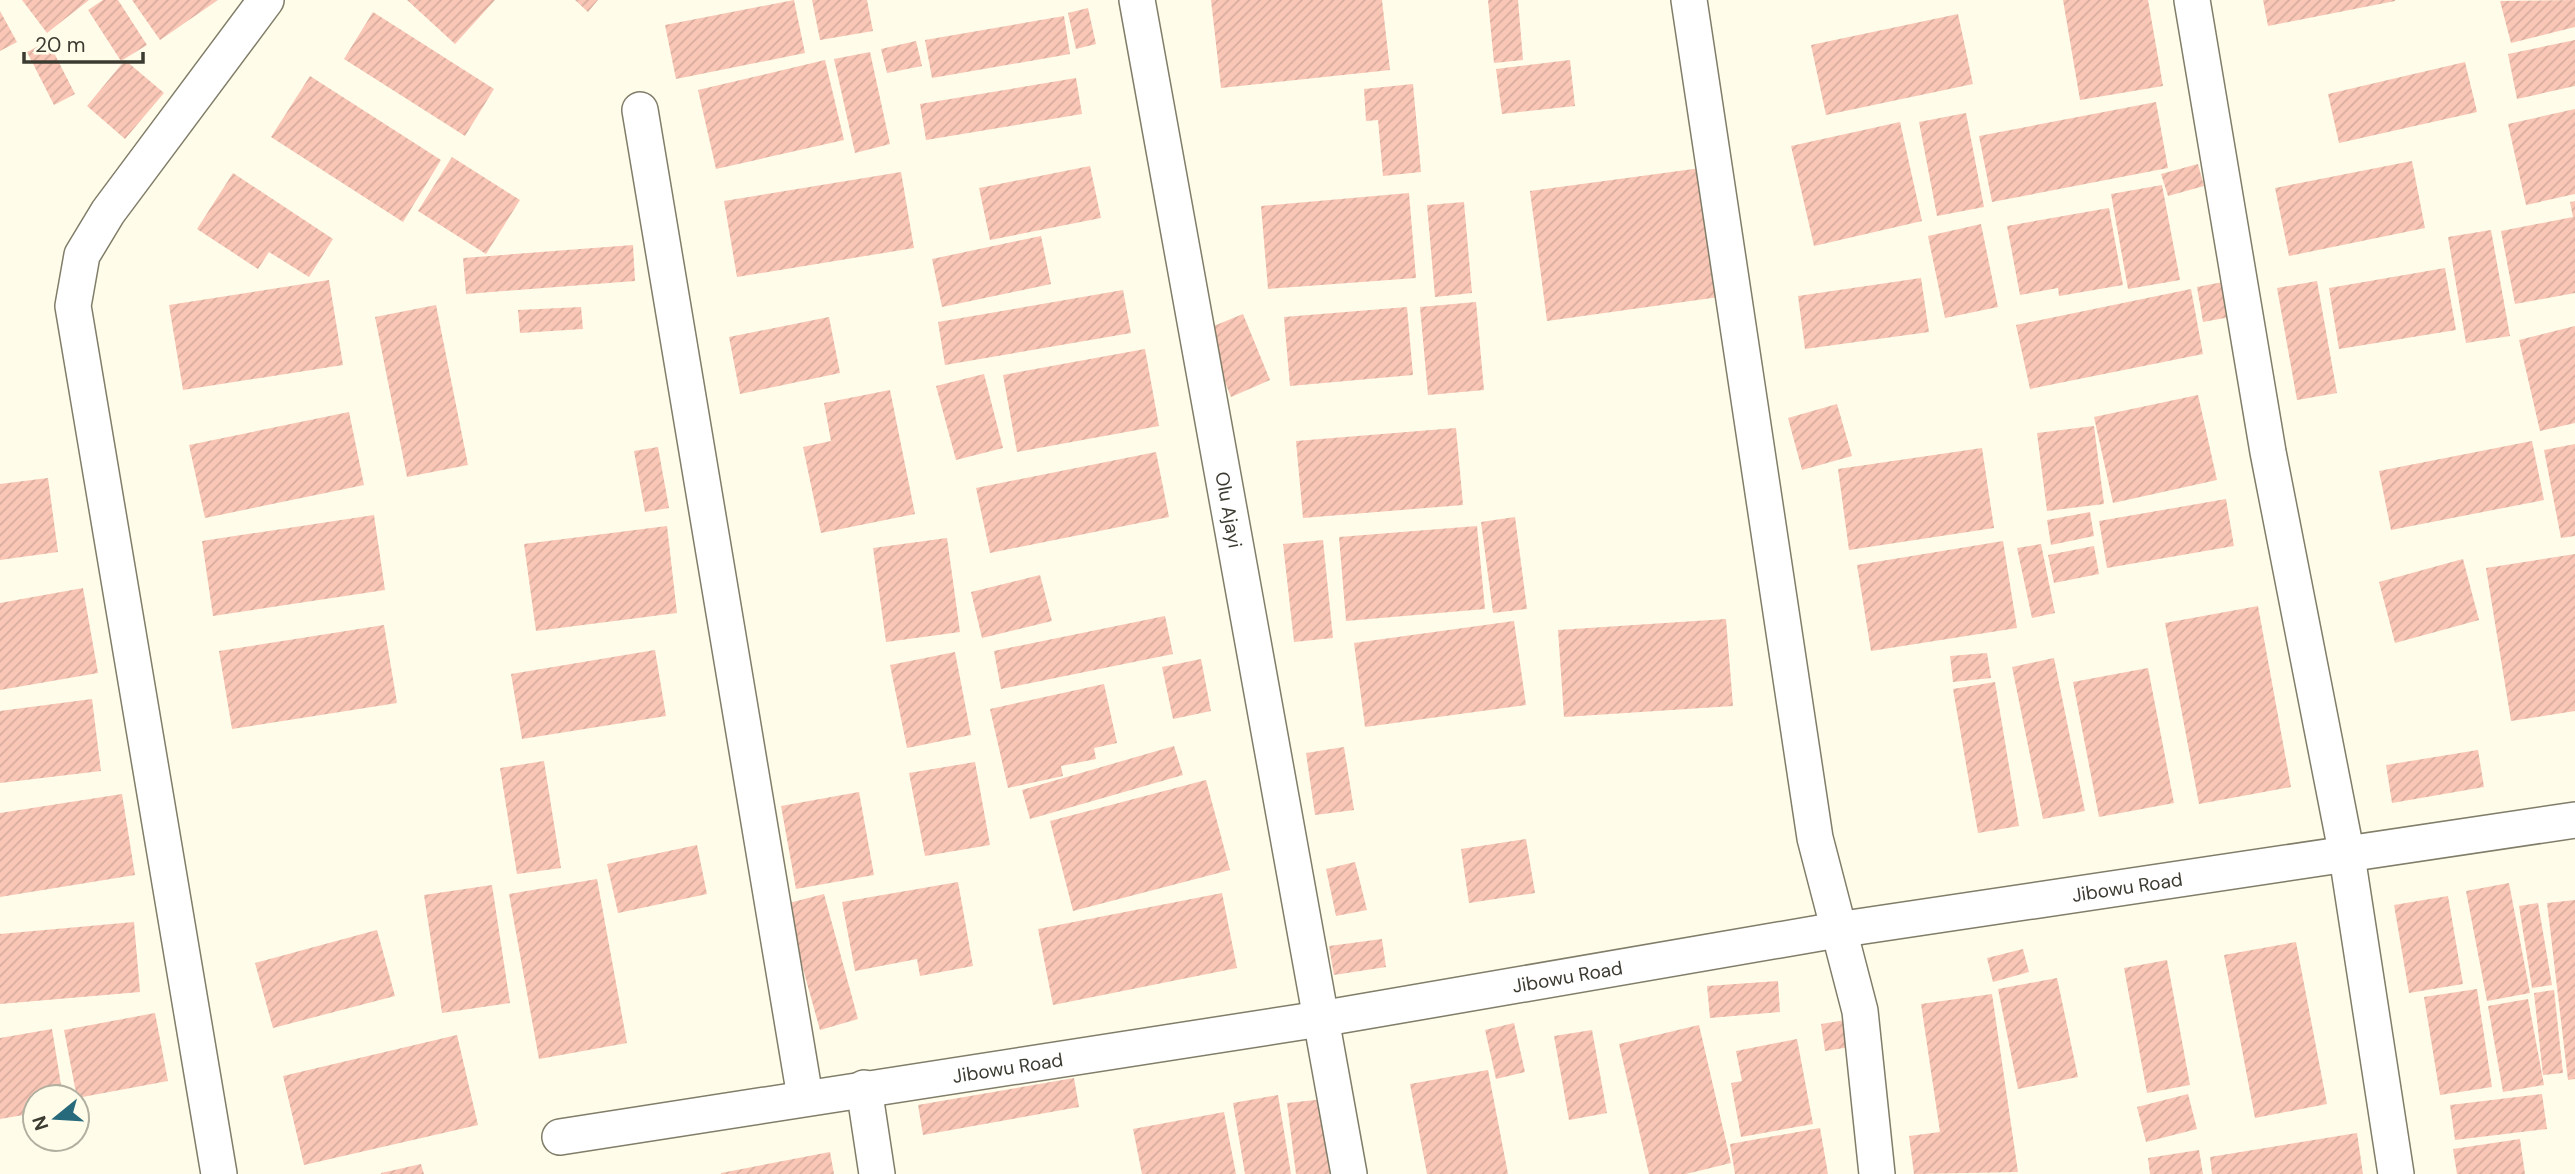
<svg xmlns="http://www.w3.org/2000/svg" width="2575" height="1174" viewBox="0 0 2575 1174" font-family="'DM Sans',sans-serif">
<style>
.building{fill:url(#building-hatch)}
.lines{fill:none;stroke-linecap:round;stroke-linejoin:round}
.street-casing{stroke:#807d69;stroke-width:38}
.street{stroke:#fff;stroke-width:35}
.labels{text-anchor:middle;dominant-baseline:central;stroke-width:5;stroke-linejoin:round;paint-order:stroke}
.street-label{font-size:19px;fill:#3c3b32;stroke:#fffce9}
</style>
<defs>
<pattern id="building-hatch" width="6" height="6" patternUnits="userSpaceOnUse" patternTransform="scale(1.75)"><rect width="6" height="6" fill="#fac7b7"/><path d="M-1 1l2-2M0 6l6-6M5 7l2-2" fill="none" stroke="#d7ac9e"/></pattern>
</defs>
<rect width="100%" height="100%" fill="#fffce9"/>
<!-- building -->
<path class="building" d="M22 0H89L47 33Z
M103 0H118L147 45 121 61 88 10Z
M132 0H218L160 40Z
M407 0H495L455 44Z
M575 0H598L588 12Z
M794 0 805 53 676 79 665 25Z
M812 0H867L873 31 820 40Z
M1211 0H1382L1390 70 1221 88Z
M1488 0H1518L1523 60 1494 63Z
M2063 0H2148L2163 86 2080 100Z
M2263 0H2395V1L2268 26Z
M2575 0V27L2511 43 2500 1Z
M1088 8 1096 44 1076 49 1068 13Z
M0 11 17 42 0 51Z
M373 12 494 89 465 136 344 59Z
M1958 14 1973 84 1826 115 1811 45Z
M1064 16 1070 54 932 78 925 40Z
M2575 40V86L2517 99 2508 54Z
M48 41 75 94 54 105 27 52Z
M916 41 922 66 887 73 881 49Z
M870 52 890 144 855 153 834 59Z
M125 60 164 93 125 139 87 106Z
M825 60 844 140 716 169 698 90Z
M1570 60 1575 106 1502 114 1496 69Z
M2465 62 2477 112 2339 143 2328 94Z
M310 76 441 160 403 222 271 137Z
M1076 78 1082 114 926 140 920 104Z
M1413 84 1421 172 1383 176 1378 120 1366 121 1364 89Z
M2156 102 2168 168 1992 202 1979 136Z
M2575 109V194L2526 205 2508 124Z
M1966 113 1984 207 1937 216 1919 122Z
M1900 122 1922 221 1814 246 1791 146Z
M452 157 520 200 486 254 418 211Z
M2412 161 2425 228 2289 256 2275 188Z
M2198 164 2204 186 2168 196 2161 174Z
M1090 166 1101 218 990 240 979 188Z
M1701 168 1719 297 1547 321 1530 191Z
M901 172 914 248 737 277 724 201Z
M233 173 333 239 309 277 269 252 258 269 197 229Z
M2162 185 2180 280 2128 289 2111 194Z
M1409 193 1416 278 1268 289 1261 206Z
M2575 201V293L2515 304 2501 231 2573 217 2570 202Z
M1464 202 1472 293 1435 297 1427 205Z
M2109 208 2123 285 2059 296 2058 288 2020 295 2007 226Z
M1981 224 1998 307 1945 318 1928 236Z
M2491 230 2510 336 2466 343 2448 237Z
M1041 236 1051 284 942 307 932 259Z
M633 245 635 281 466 294 463 258Z
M2445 268 2456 330 2339 349 2329 288Z
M1921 278 1929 332 1805 349 1798 296Z
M329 280 343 365 183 390 169 305Z
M2317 281 2337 393 2297 400 2277 288Z
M2223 282 2230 317 2203 322 2197 287Z
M2191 289 2203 354 2030 389 2016 325Z
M1123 290 1131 333 945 365 938 322Z
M1476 302 1484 390 1428 395 1420 307Z
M436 305 468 465 407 477 375 317Z
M581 307 583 329 520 333 518 310Z
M1407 307 1413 375 1290 386 1284 317Z
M1243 314 1270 380 1231 397 1204 330Z
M829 317 840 373 740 394 729 337Z
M2575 326V423L2540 431 2519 340Z
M1145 349 1159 426 1017 452 1003 375Z
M984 374 1003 448 956 460 936 386Z
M890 390 915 514 821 533 803 447 831 441 824 403Z
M2198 395 2217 480 2113 503 2094 417Z
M1837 404 1852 456 1802 470 1788 418Z
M349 412 364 485 205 518 189 445Z
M2094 426 2104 504 2047 511 2037 433Z
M1456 428 1463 505 1303 518 1296 441Z
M2532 441 2544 500 2391 530 2379 471Z
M2575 444V536L2561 538 2544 450Z
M658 447 669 508 645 512 634 451Z
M1982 448 1994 528 1849 550 1838 469Z
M1156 452 1169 517 990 553 976 488Z
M48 478 58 552 0 560V484Z
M2226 499 2234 546 2107 568 2099 521Z
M2090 512 2094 536 2051 545 2047 520Z
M374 515 385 590 213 616 202 541Z
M1515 517 1527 609 1493 613 1481 522Z
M667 526 677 613 536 631 524 544Z
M1477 526 1485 609 1346 621 1339 537Z
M947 538 960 632 886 642 873 548Z
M1323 540 1333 638 1294 642 1283 544Z
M2003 541 2017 628 1871 651 1857 565Z
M2041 544 2055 613 2032 618 2017 548Z
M2094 546 2099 574 2054 583 2048 555Z
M2575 554V711L2511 721 2486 568Z
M2463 559 2479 620 2395 643 2379 582Z
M1040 575 1052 621 982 638 971 592Z
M83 588 98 673 0 690V603Z
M2258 606 2291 787 2199 804 2165 623Z
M1165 616 1173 654 1001 689 994 651Z
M1726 619 1733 706 1564 717 1558 630Z
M1514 621 1526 705 1365 727 1354 643Z
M384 625 397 703 232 729 219 651Z
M655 650 666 716 522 739 511 674Z
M955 652 971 735 907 748 890 665Z
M1987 653 1991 678 1953 682 1950 656Z
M2054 658 2085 811 2043 819 2012 667Z
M1201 659 1211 711 1173 719 1162 667Z
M2148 668 2174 803 2099 817 2073 682Z
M1995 682 2019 826 1978 833 1953 689Z
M1104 684 1117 743 1094 748 1096 759 1061 766 1063 776 1008 788 990 709Z
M92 699 101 771 0 783V711Z
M1174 746 1183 775 1030 819 1022 790Z
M1344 747 1354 810 1315 815 1306 753Z
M2478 750 2484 787 2392 803 2386 765Z
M544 761 561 868 517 874 500 768Z
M975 762 990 845 925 856 909 773Z
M1206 780 1230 870 1073 911 1050 821Z
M859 792 874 875 796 889 781 806Z
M122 794 135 875 0 897V813Z
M1526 839 1535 893 1469 903 1461 849Z
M697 845 707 894 618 913 607 864Z
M1355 862 1367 910 1336 916 1326 869Z
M597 879 627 1043 539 1059 509 894Z
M958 882 973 966 920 976 917 959 855 971 842 902Z
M2509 883 2530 993 2487 1001 2466 891Z
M492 885 510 1003 442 1013 424 895Z
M1222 893 1237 968 1053 1005 1038 929Z
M824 894 858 1019 820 1030 785 904Z
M2448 896 2463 984 2409 993 2394 905Z
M2575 900V1079L2568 1080 2547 903Z
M2538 903 2552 985 2532 988 2519 906Z
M134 922 140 992 0 1004V934Z
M377 930 395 996 273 1028 255 963Z
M1382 939 1386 967 1334 975 1329 946Z
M2296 942 2327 1104 2255 1118 2224 955Z
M2023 949 2029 972 1993 982 1987 958Z
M2167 960 2190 1085 2147 1093 2124 968Z
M2057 978 2078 1077 2018 1089 1998 989Z
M1778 981 1780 1012 1710 1018 1707 986Z
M2477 989 2492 1087 2440 1095 2424 997Z
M2554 990 2563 1073 2543 1075 2534 993Z
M1992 994 2018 1172 1914 1174 1909 1136 1940 1132 1921 1004Z
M2528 999 2544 1085 2503 1092 2488 1006Z
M155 1013 168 1081 77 1098 64 1030Z
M1846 1020 1850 1047 1825 1051 1821 1024Z
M1514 1023 1525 1072 1496 1079 1485 1030Z
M1699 1025 1731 1163 1686 1174H1649L1619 1044Z
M52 1029 63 1097H35V1113L0 1119V1038Z
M1592 1030 1607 1113 1569 1120 1554 1036Z
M457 1035 478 1125 304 1165 283 1076Z
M1797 1039 1813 1124 1741 1137 1731 1083 1742 1081 1736 1051Z
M1488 1070 1508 1174H1427L1410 1084Z
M1074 1078 1079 1107 923 1135 918 1105Z
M2188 1094 2197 1129 2146 1142 2137 1107Z
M2542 1094 2547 1129 2455 1140 2450 1105Z
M1278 1095 1291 1174H1245L1233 1103Z
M1325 1099 1333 1174H1296L1287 1103Z
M1224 1112 1236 1174H1142L1133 1129Z
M1820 1128 1828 1174H1735L1730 1144Z
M2357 1133 2363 1174H2212L2210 1157Z
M2520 1139 2525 1174H2457L2453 1149Z
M2199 1150 2203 1174H2150L2148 1158Z
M830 1152 834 1174H721V1173Z
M421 1164 424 1174H381V1173Z"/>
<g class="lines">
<defs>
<g id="street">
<path id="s1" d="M1137 0 1349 1174"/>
<path d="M1689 0 1815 838 1860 1011 1877 1174"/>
<path d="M2192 0 2268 452 2347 856 2396 1174"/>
<path d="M640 110 805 1097"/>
<path d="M864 1088 877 1174"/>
<path id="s2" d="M560 1137 1320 1019 1837 930 2575 820"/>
<path d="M219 1174 73 306 82 255 108 212 266 0"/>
</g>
</defs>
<!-- street casing -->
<use href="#street" class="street-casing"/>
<!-- street -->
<use href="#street" class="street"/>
</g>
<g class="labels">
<!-- street labels -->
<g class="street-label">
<text stroke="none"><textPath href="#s1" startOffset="518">Olu Ajayi</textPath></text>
<text stroke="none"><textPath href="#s2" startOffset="1587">Jibowu Road</textPath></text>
<text stroke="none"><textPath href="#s2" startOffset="1020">Jibowu Road</textPath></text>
<text stroke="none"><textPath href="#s2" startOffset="453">Jibowu Road</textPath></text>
</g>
</g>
<!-- north arrow -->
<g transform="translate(56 1118) rotate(252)"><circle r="33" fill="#fffce9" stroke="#b1afa0" stroke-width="2"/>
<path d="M0-5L12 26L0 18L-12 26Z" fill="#266a7b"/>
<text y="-10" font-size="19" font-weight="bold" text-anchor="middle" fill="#3c3b32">N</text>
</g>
<!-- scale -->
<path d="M24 52v10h119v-10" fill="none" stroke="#3c3b32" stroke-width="3.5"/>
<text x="35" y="52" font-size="21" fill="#3c3b32" stroke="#fffce9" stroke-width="5" paint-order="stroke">20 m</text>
</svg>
